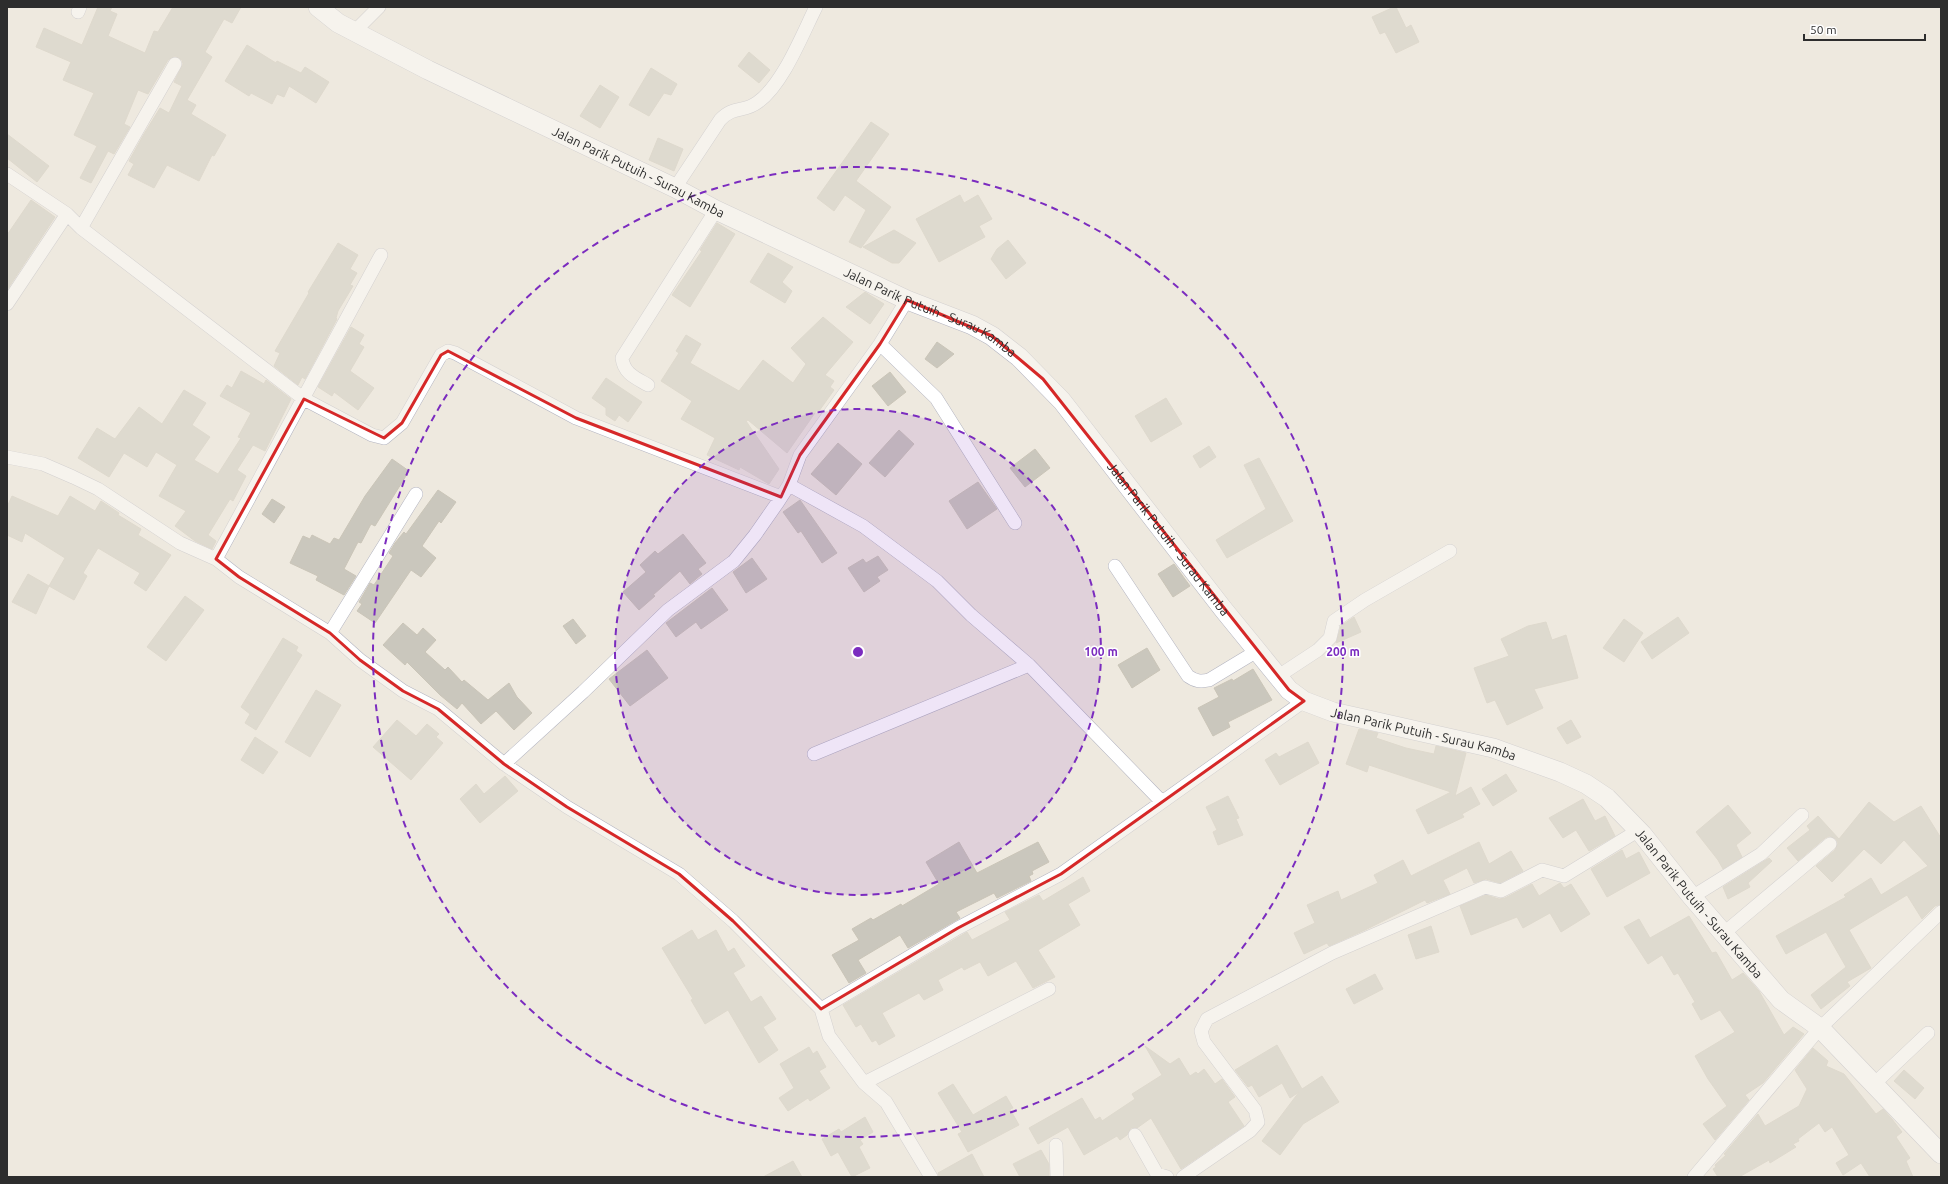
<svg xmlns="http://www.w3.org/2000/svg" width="1948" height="1184" viewBox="0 0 1948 1184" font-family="Ubuntu,sans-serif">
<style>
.building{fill:#cac7bd;stroke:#cac5b8}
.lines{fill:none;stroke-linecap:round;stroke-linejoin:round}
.street-casing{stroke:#b3b4c0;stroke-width:14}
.secondary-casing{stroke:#b3b4c0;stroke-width:20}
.street{stroke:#fff;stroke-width:13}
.secondary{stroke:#fff;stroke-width:19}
.marked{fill:none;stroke:#d62828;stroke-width:3;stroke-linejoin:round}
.ring{fill:none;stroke:#7b2cbf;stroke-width:2;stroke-dasharray:7 5}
.labels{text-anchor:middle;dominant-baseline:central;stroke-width:3;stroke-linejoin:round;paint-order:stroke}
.street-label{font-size:13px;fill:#2d2d2d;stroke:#fff}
.centre{fill:#7b2cbf;stroke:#fff;stroke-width:2}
.ring-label{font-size:12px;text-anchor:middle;font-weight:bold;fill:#7b2cbf;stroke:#fff;stroke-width:3;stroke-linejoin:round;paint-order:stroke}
</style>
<rect width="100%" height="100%" fill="#eee9df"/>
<!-- building -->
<path class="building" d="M98 7H112L110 11 117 14 108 36 145 53 154 31 158 32 173 7H241L232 23 224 19 205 52 212 57 187 100 196 105 191 114 226 135 214 156 212 155 199 181 167 165 154 188 128 175 134 164 129 161 144 134 160 108 169 113 182 86 174 82 183 64 182 60 175 56 168 60 148 94 138 90 124 124 130 127 114 154 108 151 91 183 80 178 97 146 74 135 94 93 63 80 71 62 36 47 44 28 82 45Z
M1394 7H1396L1406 28 1411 25 1419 42 1396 53 1385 32 1380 34 1372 17Z
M247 45 276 63 277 61 301 73 305 67 329 82 316 103 289 86 284 97 277 94 272 104 251 93 249 96 225 81Z
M749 52 770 70 759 83 738 66Z
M651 68 677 84 671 95 664 93 649 116 629 105Z
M600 85 619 97 600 128 580 116Z
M871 122 889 134 856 181 891 207 861 248 849 242 866 210 845 195 834 211 817 198Z
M7 134 49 166 37 182 7 158Z
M658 138 683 149 674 171 649 160Z
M960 195 964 203 978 195 992 219 979 226 985 237 939 262 916 219Z
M31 200 55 217 7 290V235Z
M717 223 735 234 690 307 672 295 702 251 700 250Z
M894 230 916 243 899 263H892L863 247Z
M1008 240 1026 263 1006 279 991 259 997 249Z
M338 243 358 255 350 269 357 273 350 285 353 286 338 311 336 318 337 319 305 379 302 377 298 385 274 366 280 353 275 351 309 293 308 292Z
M768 253 793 267 782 282 792 291 785 303 750 282Z
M865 292 884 304 870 324 846 307Z
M823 317 853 342 825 375 834 381 830 387 834 390 819 411 817 410 787 453 748 420 746 421 779 469 769 484 740 467 739 470 707 455 715 438 681 419 692 401 661 381 679 353 676 351 686 335 701 344 690 363 739 391 763 360 793 383 806 364 791 348Z
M351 327 364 335 359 344 364 347 350 371 374 388 358 410 334 392 332 396 318 387Z
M937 342 954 354 937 368 925 359Z
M241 371 264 384 266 380 291 399 265 451 253 445 237 470 246 476 233 501 230 499 208 535 216 541 212 549 195 541 175 526 186 511 159 496 177 465 156 452 147 467 124 453 109 477 78 458 97 428 115 439 139 407 162 424 184 390 206 403 192 425 210 437 194 460 218 474 241 438 238 437 251 413 220 396 227 385 232 388Z
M890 372 906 392 888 406 872 386Z
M606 378 642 402 628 422 619 415 615 421 606 415V408L592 398Z
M1166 398 1182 424 1151 442 1135 416Z
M899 430 914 444 885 477 869 463Z
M838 443 862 464 836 495 811 474Z
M1209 446 1216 457 1200 468 1193 456Z
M1035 449 1050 468 1025 487 1010 468Z
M1259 458 1293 521 1227 558 1216 540 1266 509 1244 465Z
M392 459 409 471 375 526 371 524 361 543 358 542 344 569 356 576 344 595 316 580 318 576 290 563 303 536 310 539 312 535 330 544 334 538 339 540 365 496Z
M978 482 997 509 967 529 949 501Z
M438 490 456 502 441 523 439 521 422 546 436 558 421 577 411 570 375 623 357 611 362 604 359 602 370 583 374 585 393 556 389 553 395 543 404 532 406 534Z
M12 496 58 516 70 496 95 511 101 501 119 513 118 515 141 529 138 535 171 555 146 591 134 583 140 573 98 548 83 573 87 576 74 600 49 586 65 558 25 533 22 542 7 535V507Z
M272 499 285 507 274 523 262 514Z
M800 500 837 553 822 563 801 531 798 533 783 512Z
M683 534 706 563 698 569 702 574 690 584 680 571 653 595 655 596 639 610 623 592 646 572 640 565 655 551 658 554Z
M878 556 888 570 877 577 880 581 864 592 848 568 863 559 866 563Z
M752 558 767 579 746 593 733 572Z
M1174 564 1190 586 1173 597 1158 574Z
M28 574 49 586 36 614 12 602Z
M712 588 728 610 701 629 696 622 676 637 666 623Z
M185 596 204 610 166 661 147 647Z
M1354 617 1361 632 1336 643 1341 626Z
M1678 617 1689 633 1652 659 1641 642Z
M573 619 586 636 576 644 563 626Z
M1624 619 1643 633 1624 662 1603 648Z
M1546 622 1552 640 1566 635 1578 678 1534 689 1543 708 1507 725 1495 700 1487 703 1474 668 1509 656 1501 639 1528 626Z
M403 623 417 635 423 628 436 640 425 652 445 670 448 667 462 682 464 680 488 700 509 683 517 697 532 713 514 730 496 711 481 724 462 703 457 709 440 695 407 662 405 665 383 645Z
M283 638 298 647 296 651 302 655 256 730 245 723 250 714 241 707Z
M1147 648 1160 670 1132 688 1118 665Z
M647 650 668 678 630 706 609 679Z
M1253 669 1272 700 1228 722 1230 727 1213 736 1198 708 1219 697 1214 688 1232 679 1233 681Z
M316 690 341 705 310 757 285 742Z
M397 720 416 736 427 724 439 734 436 737 443 743 411 780 373 747Z
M1571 720 1581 737 1567 744 1557 728Z
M1359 729 1378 733 1376 738 1406 748 1434 754 1436 746 1466 753 1455 796 1471 787 1480 804 1462 814 1464 817 1428 834 1416 810 1451 792 1369 765 1367 772 1346 764Z
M255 737 278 752 263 774 241 760Z
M1308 742 1319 763 1280 785 1265 760 1276 753 1279 757Z
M1506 774 1517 791 1493 806 1482 789Z
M505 776 518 791 480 823 460 799 476 784 484 794Z
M1228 796 1239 818 1236 819 1243 835 1218 845 1213 832 1217 830 1206 807Z
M1583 799 1595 821 1605 816 1615 836 1589 851 1576 830 1563 838 1549 818Z
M1869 802 1894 822 1921 806 1941 838V904L1935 906 1922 919 1907 895 1849 930 1871 968 1847 982 1850 986 1821 1009 1811 995 1846 967 1826 932 1786 954 1776 936 1846 897 1844 895 1871 878 1881 895 1928 866 1904 840 1881 864 1864 849 1832 882 1816 866 1835 850 1838 843 1836 839 1829 836 1825 838 1798 861 1787 848 1810 830 1807 826 1818 816 1839 839Z
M1728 805 1751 833 1736 845 1742 857 1723 869 1718 860 1696 832Z
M959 842 977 873 1038 842 1049 862 1032 871 1033 874 1029 876 1031 881 997 898 994 893 956 912 960 918 908 948 900 935 858 960 866 973 849 983 832 955 859 940 852 929 871 918 873 920 901 904 902 906 939 884 926 862Z
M1479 842 1489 864 1511 851 1523 871 1500 883 1486 879 1474 883 1467 868 1443 880 1450 894 1427 903 1425 900 1365 930 1329 946 1327 943 1304 954 1294 933 1315 923 1307 905 1338 891 1341 900 1378 883 1374 875 1403 860 1411 876Z
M1622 850 1626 859 1639 852 1650 873 1607 897 1591 869Z
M1769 858 1772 861 1748 883 1750 887 1728 899 1723 887Z
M1083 877 1090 891 1068 904 1080 925 1038 950 1055 977 1033 988 1016 961 988 976 980 962 964 970 962 967 938 980 943 990 924 1000 919 993 882 1013 895 1036 879 1045 876 1040 872 1042 861 1024 856 1027 843 1005 962 935 967 932 972 940 1010 920 1005 912 1039 895 1043 901Z
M1560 883 1564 888 1571 884 1590 914 1561 932 1550 913 1523 928 1517 917 1471 935 1460 906 1486 895 1499 899 1505 898 1532 884 1539 896Z
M1689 916 1712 953 1716 952 1732 980 1743 973 1759 991 1784 1035 1793 1027 1804 1034 1763 1083 1745 1095 1749 1100 1715 1140 1703 1124 1727 1106 1708 1079 1695 1056 1735 1032 1720 1010 1701 1020 1692 1004 1695 1002 1678 973 1674 975 1662 955 1648 964 1624 927 1639 919 1650 938Z
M1431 926 1439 952 1416 959 1408 935Z
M692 930 698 940 716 930 728 952 734 948 745 966 733 973 751 1002 761 996 776 1019 763 1027 778 1050 759 1063 728 1010 705 1024 691 1000 693 999 662 948Z
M1375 974 1383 989 1354 1004 1346 989Z
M1277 1045 1302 1089 1322 1076 1339 1102 1303 1124 1280 1155 1262 1141 1299 1092 1290 1098 1282 1083 1259 1097 1252 1085 1248 1087 1235 1070Z
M1145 1046 1170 1064 1179 1058 1190 1076 1196 1072 1198 1074 1204 1069 1215 1084 1222 1079 1235 1097 1228 1102 1244 1126 1181 1169 1151 1118 1137 1128H1131L1127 1135 1120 1140 1117 1136 1084 1155 1068 1127 1038 1144 1029 1128 1082 1098 1095 1120 1100 1117 1102 1121 1135 1099 1132 1094 1162 1075Z
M809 1047 813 1054 817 1051 826 1067 819 1071 830 1088 810 1101 808 1098 788 1111 779 1098 794 1088 780 1064Z
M1813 1048 1828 1061 1826 1066 1844 1074 1876 1114 1883 1109 1892 1119 1902 1132 1896 1137 1910 1158 1906 1161 1913 1177H1870L1861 1163 1843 1175 1836 1163 1849 1155 1832 1127 1825 1132 1819 1123 1798 1139 1799 1141 1793 1144 1796 1147 1770 1163 1769 1160 1739 1177H1718L1713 1169 1716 1167 1715 1165 1726 1155 1724 1154 1758 1114 1765 1126 1799 1106 1807 1089 1795 1070Z
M1904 1070 1924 1088 1915 1099 1894 1081Z
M953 1084 973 1115 1006 1096 1013 1108 1010 1109 1019 1125 968 1152 958 1134 962 1132 938 1093Z
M865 1117 873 1132 860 1140 863 1144 859 1147 870 1168 852 1177 838 1152 831 1156 822 1139 839 1129 841 1132Z
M1041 1150 1049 1164V1177H1020L1013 1164Z
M972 1154 984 1177H939L938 1173Z
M793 1161 802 1177H763Z"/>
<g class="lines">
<defs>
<path id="street" d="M78 12 80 7
M355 31 379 7
M7 174 67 214 81 228 304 399 372 435 384 438 402 423 441 355 448 351 455 353 576 418 781 497
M675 188 720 120C734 105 744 113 758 102 783 84 802 35 816 7
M81 228 175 64
M7 304 67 214
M880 344 936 398 1015 523
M648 385C636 378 624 374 622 358L716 210
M7 457 43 464 73 477 98 489 180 543 216 559 239 577 330 633 360 660 403 691 438 709 504 764 567 807 679 874 733 921 821 1009 829 1036 864 1083 886 1102 931 1177
M789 485 863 526 937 581 971 615 1029 665 1162 802
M216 559 381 255
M1115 566 1188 676C1195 681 1200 682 1209 680L1257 651
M330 633 416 494
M1277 677 1318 650 1330 638 1334 621 1365 600 1450 551
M814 754 1029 665
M504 764 583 692 668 610 734 561 755 535 778 502 789 485 800 455 880 344 907 300
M1692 897 1761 854 1802 815
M1724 933 1830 844
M821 1009 958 928 1061 874 1304 701
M864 1083 1049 989
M1874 1084 1928 1033
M1135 1135 1157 1174 1167 1177
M1056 1145 1057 1177
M1183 1177 1250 1131 1258 1122 1255 1110 1204 1042 1201 1031 1207 1019 1332 953 1485 887 1501 891 1542 870 1564 876 1639 830
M1694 1177 1820 1028 1941 912"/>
<g id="secondary">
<path id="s1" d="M318 7 338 23 428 70 675 188 716 210 907 300 972 325 992 336 1019 357 1062 401 1223 609 1289 690 1304 701 1333 712 1493 748 1560 772 1586 784 1607 798 1642 834 1692 897 1781 1000 1820 1028 1941 1154"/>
</g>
</defs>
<!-- street casing -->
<use href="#street" class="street-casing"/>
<!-- secondary casing -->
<use href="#secondary" class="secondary-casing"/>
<!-- street -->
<use href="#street" class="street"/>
<!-- secondary -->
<use href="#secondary" class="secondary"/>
</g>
<!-- marked area -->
<path d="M0 0H1948V1184H0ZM907 300 992 336 1043 379 1289 690 1304 701 1061 874 958 928 821 1009 733 921 679 874 567 807 504 764 438 709 403 691 360 660 330 633 239 577 216 559 304 399 384 438 402 423 441 355 448 351 576 418 781 497 800 455 880 344Z" fill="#eee9df" fill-opacity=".55" fill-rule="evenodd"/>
<path class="marked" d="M907 300 992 336 1043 379 1289 690 1304 701 1061 874 958 928 821 1009 733 921 679 874 567 807 504 764 438 709 403 691 360 660 330 633 239 577 216 559 304 399 384 438 402 423 441 355 448 351 576 418 781 497 800 455 880 344Z"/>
<!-- distance rings -->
<circle cx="858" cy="652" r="243" fill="#7b2cbf" fill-opacity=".12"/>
<g class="ring">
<circle cx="858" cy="652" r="243"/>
<circle cx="858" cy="652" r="485"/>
</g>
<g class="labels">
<!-- street labels -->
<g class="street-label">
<text stroke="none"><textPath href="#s1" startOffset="361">Jalan Parik Putuih - Surau Kamba</textPath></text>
<text stroke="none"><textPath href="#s1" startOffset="685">Jalan Parik Putuih - Surau Kamba</textPath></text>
<text stroke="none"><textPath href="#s1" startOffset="1021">Jalan Parik Putuih - Surau Kamba</textPath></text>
<text stroke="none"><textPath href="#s1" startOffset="1357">Jalan Parik Putuih - Surau Kamba</textPath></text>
<text stroke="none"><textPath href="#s1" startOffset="1693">Jalan Parik Putuih - Surau Kamba</textPath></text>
</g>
</g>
<circle cx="858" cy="652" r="6" class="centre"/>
<g class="ring-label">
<text x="1101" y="656">100 m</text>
<text x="1343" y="656">200 m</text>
</g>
<!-- border -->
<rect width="1948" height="1184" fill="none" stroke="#2d2d2d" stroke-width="16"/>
<!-- scale -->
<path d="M1804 34v6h121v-6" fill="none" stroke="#2d2d2d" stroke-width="2"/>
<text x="1810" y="34" font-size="12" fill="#2d2d2d" stroke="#ffffff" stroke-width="3" paint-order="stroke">50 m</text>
</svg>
